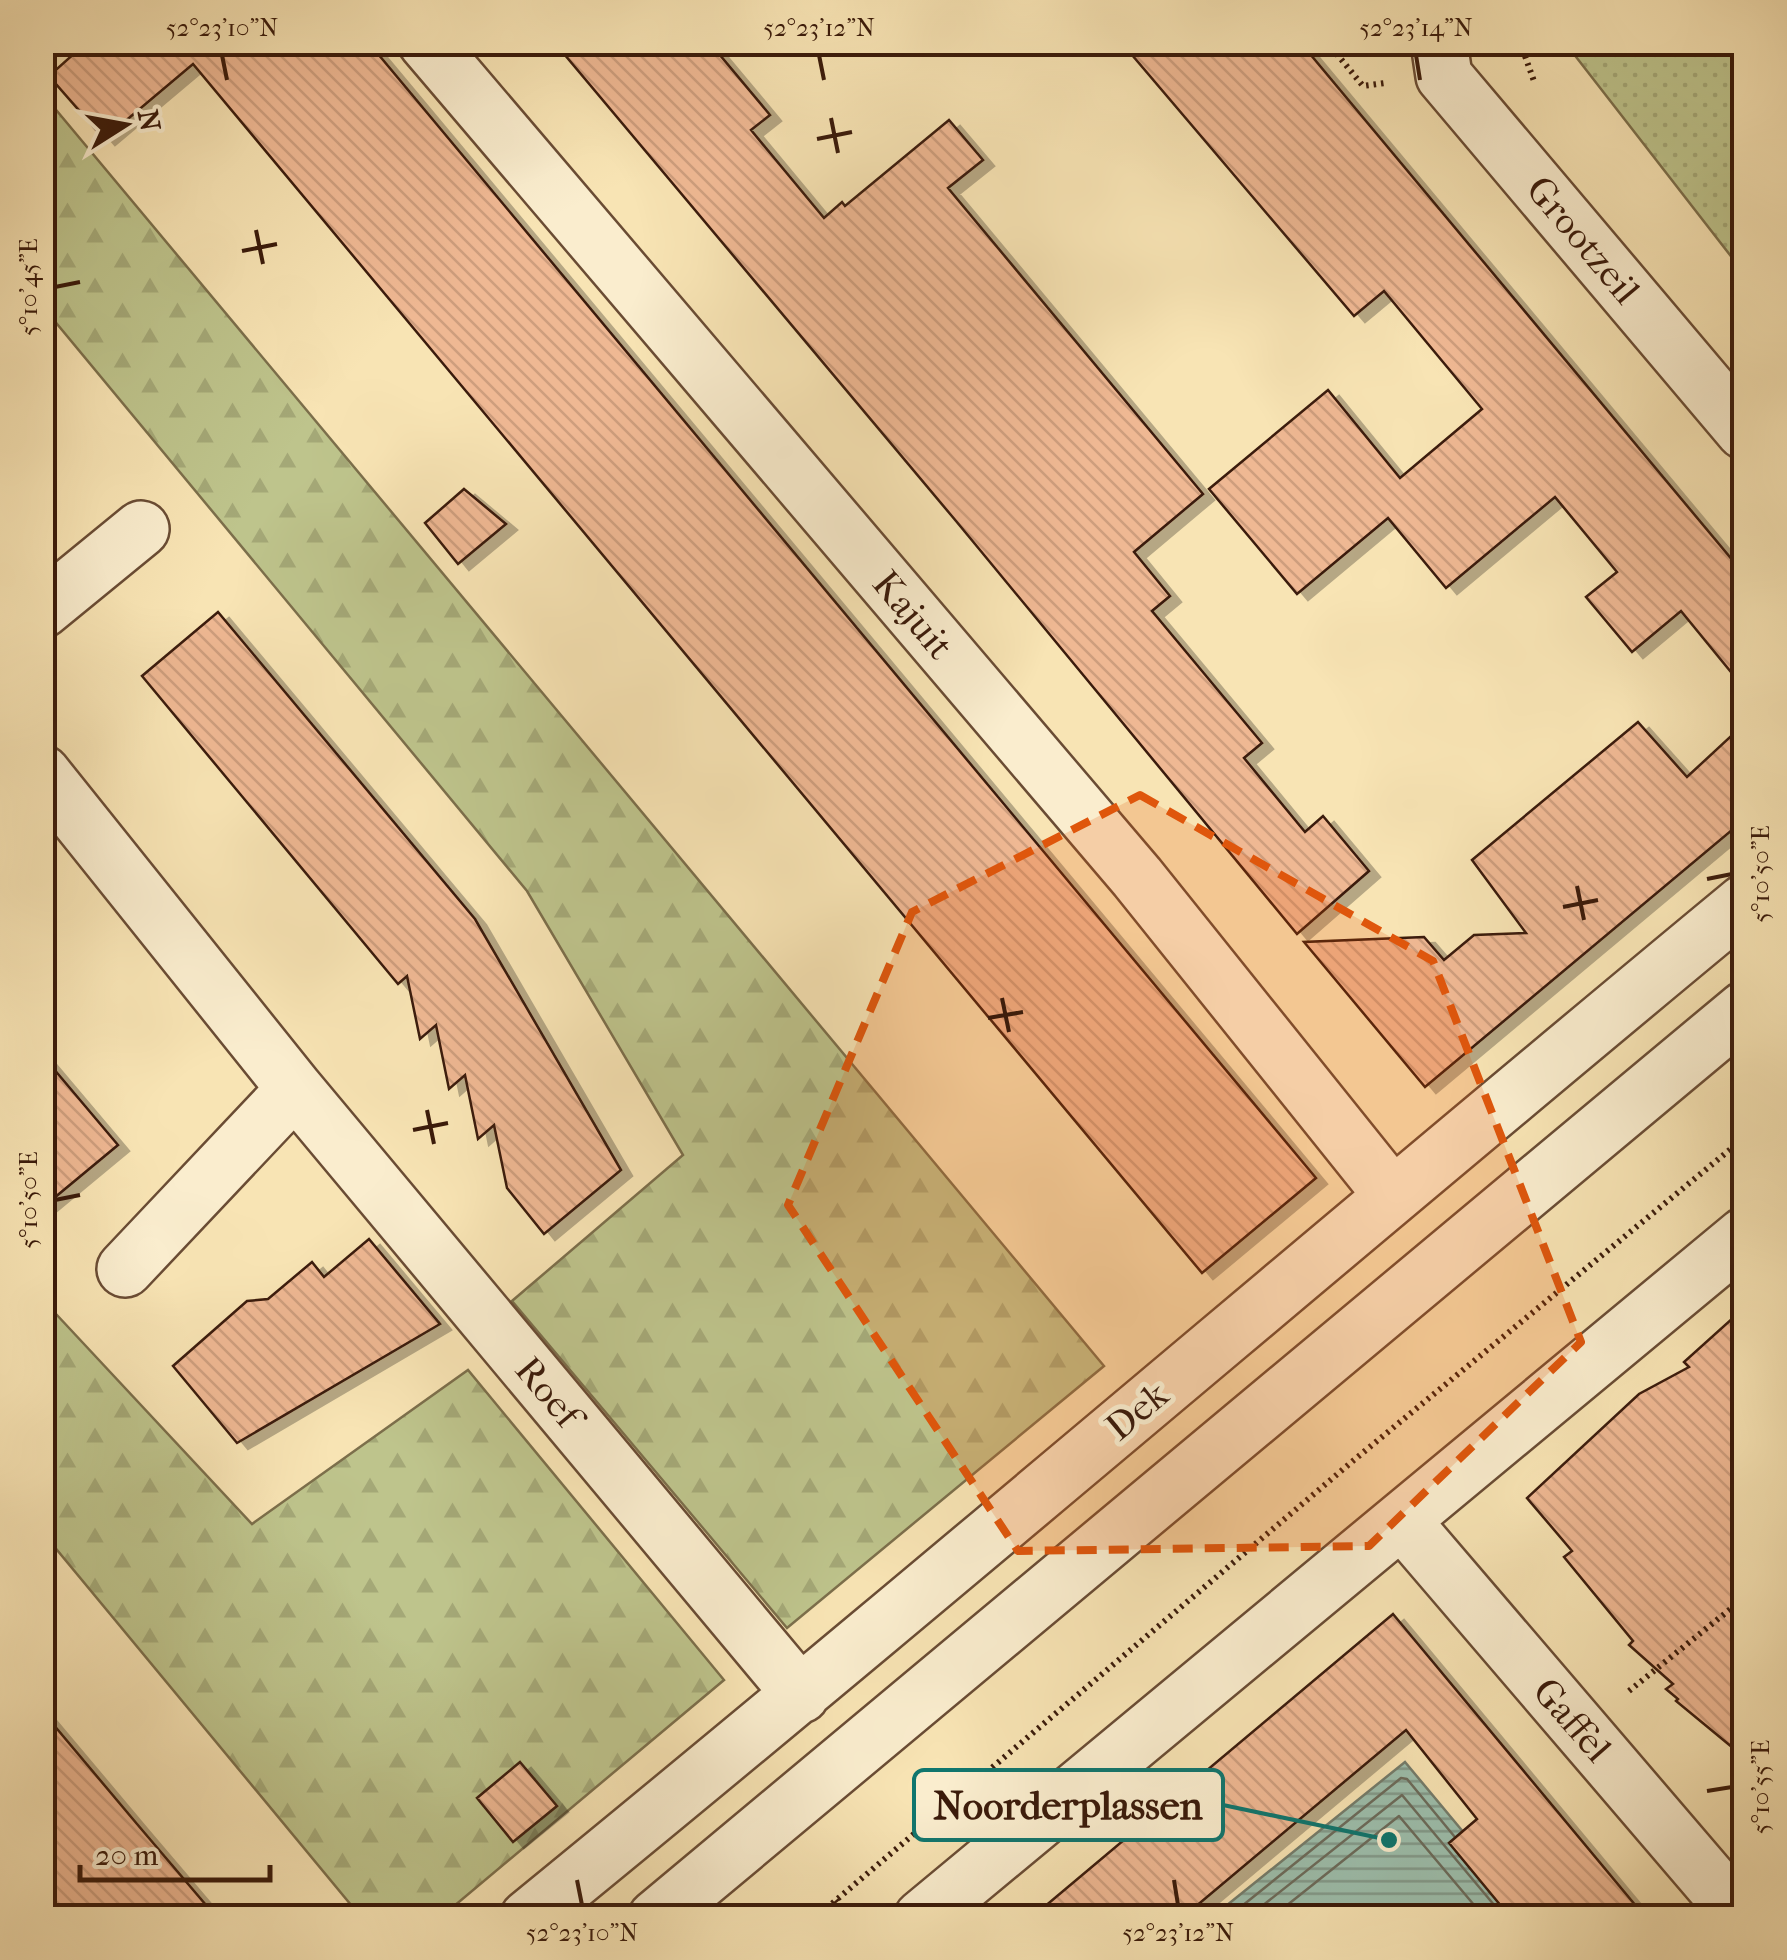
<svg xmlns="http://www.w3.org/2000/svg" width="1787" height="1960" viewBox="0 0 1787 1960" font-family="'IM FELL French Canon',serif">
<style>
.grass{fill:url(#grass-dots);stroke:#7c6f4b;stroke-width:2.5}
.forest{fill:url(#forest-firs);stroke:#7c6f4b;stroke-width:2.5}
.water{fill:url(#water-rules);stroke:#757d6c;stroke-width:2.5}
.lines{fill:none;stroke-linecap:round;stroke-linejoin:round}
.shore{stroke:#6c6c5c;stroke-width:2.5}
.building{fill:url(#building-back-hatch);stroke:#3a1a0a;stroke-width:2.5;filter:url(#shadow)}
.minor-casing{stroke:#6a4c34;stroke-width:60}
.path{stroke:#3a1a0a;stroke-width:6;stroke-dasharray:2.5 5;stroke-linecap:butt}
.minor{stroke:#faedce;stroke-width:55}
.marked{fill:#df560c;fill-opacity:0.2;stroke:#df560c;stroke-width:8;stroke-dasharray:20 12;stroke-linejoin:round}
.ticks{fill:none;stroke:#3a1a0a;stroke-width:4}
.labels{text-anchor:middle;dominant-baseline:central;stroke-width:10;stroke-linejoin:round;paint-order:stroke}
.street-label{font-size:38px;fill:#3a1a0a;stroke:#faedce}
.leader{fill:none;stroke:#0f766e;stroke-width:4}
.callout-dot{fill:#0f766e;stroke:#faedce;stroke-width:4}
.callout{fill:#faedce;stroke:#0f766e;stroke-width:4}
.callout-label{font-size:40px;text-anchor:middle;font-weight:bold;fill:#3a1a0a}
.neatline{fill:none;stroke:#3a1a0a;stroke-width:4}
.ticks-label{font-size:25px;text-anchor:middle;fill:#3a1a0a}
</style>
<defs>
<pattern id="grass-dots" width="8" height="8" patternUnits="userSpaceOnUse" patternTransform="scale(2.5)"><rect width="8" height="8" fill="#bec48c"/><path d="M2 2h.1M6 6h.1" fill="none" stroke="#a4a877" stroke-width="1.8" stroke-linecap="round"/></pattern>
<pattern id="forest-firs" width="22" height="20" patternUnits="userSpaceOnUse" patternTransform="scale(2.5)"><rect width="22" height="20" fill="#bec48c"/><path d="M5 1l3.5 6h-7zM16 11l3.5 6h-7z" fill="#a4a877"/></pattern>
<pattern id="water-rules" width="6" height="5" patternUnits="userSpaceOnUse" patternTransform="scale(2.5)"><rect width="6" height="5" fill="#9dbfad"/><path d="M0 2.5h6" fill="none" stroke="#819a8b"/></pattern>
<pattern id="building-back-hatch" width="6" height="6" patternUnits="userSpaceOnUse" patternTransform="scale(2.5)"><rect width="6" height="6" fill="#efb893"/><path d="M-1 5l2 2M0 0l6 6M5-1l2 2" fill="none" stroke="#ce9e7d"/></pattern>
<filter id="shadow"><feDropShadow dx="11" dy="6" stdDeviation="0" flood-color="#0004"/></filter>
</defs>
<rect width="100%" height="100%" fill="#f8e4b4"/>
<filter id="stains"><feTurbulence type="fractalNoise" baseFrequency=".002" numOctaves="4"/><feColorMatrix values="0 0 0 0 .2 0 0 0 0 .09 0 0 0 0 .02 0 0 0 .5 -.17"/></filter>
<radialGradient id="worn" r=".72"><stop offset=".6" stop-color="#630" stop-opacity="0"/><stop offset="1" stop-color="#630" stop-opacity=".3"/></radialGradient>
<!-- grass -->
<path class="grass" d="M1575 43H1726L1744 72V273L1573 53Z"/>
<!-- forest -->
<path class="forest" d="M42 93 1104 1366 787 1628 512 1301 683 1155 527 891 43 307Z
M42 1299 252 1524 468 1370 724 1680 441 1917H361L43 1533Z"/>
<!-- water -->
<path class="water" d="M1405 1762 1534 1917 1211 1918Z"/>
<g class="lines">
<!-- shore -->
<path class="shore" d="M1227 1918 1401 1778 1407 1779 1454 1836
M1247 1918 1402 1795 1505 1918
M1271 1918 1399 1816 1485 1918"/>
</g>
<!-- building -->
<path class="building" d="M87 42H368L1316 1178 1202 1273 193 64 104 139 49 76Z
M554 42H709L770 115 751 130 824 218 842 202 845 206 949 120 983 160 948 188 1203 494 1134 552 1170 596 1152 611 1262 743 1244 758 1305 832 1323 816 1369 871 1297 934 956 521Z
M1121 42H1300L1744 574V688L1681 611 1632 652 1586 597 1617 572 1555 497 1446 588 1388 518 1297 594 1209 489 1328 390 1400 478 1482 409 1384 291 1354 316Z
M464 489 506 524 458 564 425 523Z
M218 612 475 919 621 1170 544 1234 507 1188 494 1125 478 1139 465 1075 449 1089 436 1025 420 1039 407 976 398 984 142 676Z
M1638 722 1687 777 1744 724V820L1425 1087 1304 942 1424 937 1444 960 1474 935 1526 933 1472 860Z
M42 1055 118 1145 42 1208Z
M369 1239 440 1324 237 1443 173 1366 247 1301 268 1299 312 1262 324 1277Z
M1744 1308V1757L1676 1701 1678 1699 1666 1689 1673 1684 1629 1645 1633 1641 1564 1557 1572 1551 1527 1498 1639 1394 1689 1367 1684 1362Z
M1393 1614 1646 1918H1511L1449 1843 1477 1819 1406 1730 1182 1918H1031Z
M42 1711 137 1824 217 1918H42Z
M520 1762 557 1806 513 1842 477 1798Z"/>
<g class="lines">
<defs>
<path id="minor" d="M426 42 1137 877 1392 1195
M1439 42 1444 76 1744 431
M42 610 141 529
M42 773 295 1089
M125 1269 295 1089 801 1695
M1403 1522 1742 1918
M528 1918C937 1584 1338 1239 1744 903
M656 1918 1744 1010
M922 1918 1744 1236"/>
</defs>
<!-- minor casing -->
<use href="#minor" class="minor-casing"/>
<!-- path -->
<path class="path" d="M1327 42 1363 86 1385 83
M1520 42 1535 84
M1629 1691 1744 1598
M836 1900 851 1918
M815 1918 1354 1460 1744 1138"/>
<!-- minor -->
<use href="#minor" class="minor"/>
</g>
<!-- marked area -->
<path class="marked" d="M1140 795 1433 961 1581 1342 1369 1546 1018 1551 788 1205 912 912Z"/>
<!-- ticks -->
<path class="ticks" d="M222 55 227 80M819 55 824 80M1416 55 1420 80M831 118 838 153M817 139 852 132M256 230 263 264M242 251 277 244M55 287 80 282M1707 879 1732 874M1577 886 1584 920M1563 907 1598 900M1002 998 1009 1032M988 1018 1023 1012M427 1110 434 1144M413 1130 448 1123M55 1200 80 1195M1707 1791 1732 1787M577 1880 582 1905M1174 1880 1178 1905"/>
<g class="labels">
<!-- street labels -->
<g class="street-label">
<text transform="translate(1583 240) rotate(50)">Grootzeil</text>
<text transform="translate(913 615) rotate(50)">Kajuit</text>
<text transform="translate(548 1392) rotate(50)">Roef</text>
<text transform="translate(1137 1411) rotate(-40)">Dek</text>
<text transform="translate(1572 1720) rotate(49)">Gaffel</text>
</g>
</g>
<!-- callouts -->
<path class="leader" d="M1389 1840L1223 1805"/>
<circle class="callout-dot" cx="1389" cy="1840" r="10"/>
<rect class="callout" x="914" y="1770" width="309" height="70" rx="10"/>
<g class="callout-label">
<text x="1068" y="1819">Noorderplassen</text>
</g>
<!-- margin -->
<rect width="1787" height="1960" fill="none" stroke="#f8e4b4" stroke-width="110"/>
<!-- north arrow -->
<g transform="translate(125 125) rotate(79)" stroke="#faedce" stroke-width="8" paint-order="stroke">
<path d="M0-8L18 38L0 25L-18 38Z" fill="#3a1a0a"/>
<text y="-15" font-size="28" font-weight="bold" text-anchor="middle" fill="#3a1a0a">N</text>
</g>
<!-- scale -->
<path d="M80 1865v15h190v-15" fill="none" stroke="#3a1a0a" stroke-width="5"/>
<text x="95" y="1865" font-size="30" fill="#3a1a0a" stroke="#faedce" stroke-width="8" paint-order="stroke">20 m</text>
<rect x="55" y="55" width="1677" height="1850" class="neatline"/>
<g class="ticks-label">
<text x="222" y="36">52°23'10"N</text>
<text x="819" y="36">52°23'12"N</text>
<text x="1416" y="36">52°23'14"N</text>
<text transform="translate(28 287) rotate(-90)" y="9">5°10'45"E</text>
<text transform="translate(1760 874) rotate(-90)" y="9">5°10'50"E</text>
<text transform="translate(28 1200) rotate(-90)" y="9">5°10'50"E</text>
<text transform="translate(1760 1787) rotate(-90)" y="9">5°10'55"E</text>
<text x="582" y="1941">52°23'10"N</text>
<text x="1178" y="1941">52°23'12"N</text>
</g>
<rect width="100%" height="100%" filter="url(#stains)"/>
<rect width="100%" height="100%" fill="url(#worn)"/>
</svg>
